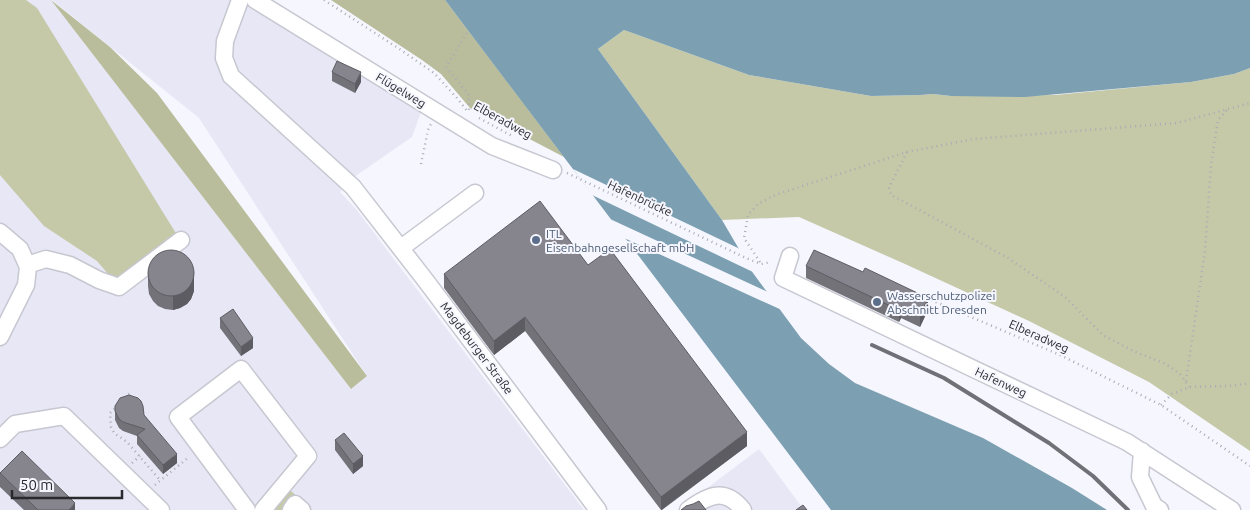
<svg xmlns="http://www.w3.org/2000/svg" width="1250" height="510" viewBox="0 0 1250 510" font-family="Ubuntu,sans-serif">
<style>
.built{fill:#e7e7f5}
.green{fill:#c5c9a8}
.forest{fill:#b9bd9b}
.water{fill:#7ca0b2}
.pier{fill:#f6f6ff}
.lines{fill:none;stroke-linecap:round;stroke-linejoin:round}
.minor-casing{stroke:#c7c7d1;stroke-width:19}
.path{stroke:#ababb3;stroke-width:2.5;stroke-dasharray:1 4;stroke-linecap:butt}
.minor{stroke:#fff;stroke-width:16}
.rail{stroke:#707076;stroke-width:4}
.wall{fill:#737279}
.shaded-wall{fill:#5e5c63}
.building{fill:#86848d;stroke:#5e5c63}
.service-dot{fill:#5c6f8a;stroke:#f6f6ff;stroke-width:2}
.labels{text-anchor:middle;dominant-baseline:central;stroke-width:4;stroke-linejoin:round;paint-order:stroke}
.street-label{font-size:12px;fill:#2a2a2e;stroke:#f6f6ff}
.service-label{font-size:12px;fill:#4e5e75;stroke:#f6f6ff;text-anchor:start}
</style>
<rect width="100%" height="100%" fill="#f6f6ff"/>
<!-- built -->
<path class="built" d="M0 0H51L351 389 367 376 199 118 52 0H240L421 112 412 137 354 177 340 192 356 209 584 510H312L290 490 274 510H0Z
M759 449 804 510H678Z"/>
<!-- green -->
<path class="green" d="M0 0H26L37 8 177 235 119 277 109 275 97 261 44 226 0 175Z
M624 30 749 75 871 96 920 95 933 94 951 96 1055 95 1191 82 1234 74 1250 68V451L1149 382 1029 321 905 264 799 217 722 220 598 49Z
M290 490 312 510H274Z"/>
<!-- forest -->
<path class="forest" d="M51 0 110 47 157 93 367 376 351 389Z
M331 0H445L564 157 470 108 441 74 422 60Z"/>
<!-- water -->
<path class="water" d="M445 0H1250V68L1234 74 1191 82 1025 97 951 96 933 94 920 95 871 96 749 75 624 30 598 49 722 220 753 273 801 338 829 364 855 383 983 438 1072 488 1107 510H831Z"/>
<!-- pier -->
<path class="pier" d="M573 169 740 249 755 273 592 195Z
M610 219 770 293 784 311 624 238Z"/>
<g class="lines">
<defs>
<path id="minor" d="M240 0 225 41 224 58 231 76 353 187 426 281 598 510
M255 0 492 146 553 170
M0 232 20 249 28 267 26 285 0 337
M401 248 475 193
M790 256 783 278 1127 442 1232 510
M27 265 46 259 70 265 99 280 119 287 181 240
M0 439 15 424 64 416 161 510
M1142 451 1140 477 1154 506 1160 510
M247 510 178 417 241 369 308 456 263 510
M291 510 295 504 302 510
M688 510C708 495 725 487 743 510"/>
</defs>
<!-- minor casing -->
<use href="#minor" class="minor-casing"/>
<!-- path -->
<path class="path" d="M324 0 398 48 434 73 457 98 468 112
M467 33 446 67 469 95V112
M479 118 514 137
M907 152 889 188 891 195 914 207 1008 258 1065 297 1103 335 1133 351 1166 364 1180 374 1189 387
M421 164 428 130 431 124
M567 173 746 258 761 264 771 262
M760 262 744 238 748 215 758 204 775 195 907 152 974 139 1177 123 1250 103
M922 296 1060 355 1161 405 1250 466
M1186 381 1205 251 1211 165 1218 120 1227 110
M125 398 131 392
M118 405 110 413 111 427 114 433 127 442 160 480
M1161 405 1172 394 1189 387 1229 386 1250 383
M132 463 140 456
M155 485 189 457"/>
<!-- minor -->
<use href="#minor" class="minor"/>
<!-- rail -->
<path class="rail" d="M872 345 944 378 1049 443 1093 476 1128 510"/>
</g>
<!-- wall -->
<path class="wall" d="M332 72 361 82 355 93 332 81Z
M588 265 747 446 662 510H661L525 331 494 355 444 288V274Z
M806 266 928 310 920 327 901 318 899 322 806 278Z
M148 272 194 291 191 299 187 304 180 308 173 310 165 309 158 306 153 301 149 294 148 286Z
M220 318 253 348 241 356 220 328Z
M115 411 144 415 177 463 163 474 137 444V436L123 431 119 428 115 420Z
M335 440 363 466 353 474 335 450Z
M0 473 75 510H24L0 487Z"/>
<!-- shaded-wall -->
<path class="shaded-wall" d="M361 72V82L355 93V84Z
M194 270V291L191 299 187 304 180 308 173 310V296Z
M928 298V310L920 327V315Z
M901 306V318L899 322V310Z
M525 317V331L494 355V341Z
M253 338V348L241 356V347Z
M747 432V446L661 510V497Z
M177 454V463L163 474V465Z
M363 456V466L353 474V464Z
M75 503V510H69Z"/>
<!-- building -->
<path class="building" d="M337 61 361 72 355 84 332 72Z
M540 201 588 265 610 249 747 432 661 497 525 317 494 341 444 274Z
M814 250 863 272 865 268 928 298 920 315 901 306 899 310 806 266Z
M148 273a23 23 0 1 1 46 0a23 23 0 1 1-46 0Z
M233 309 253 338 241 347 220 318Z
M129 395 138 398 141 401 143 406 144 415 177 454 163 465 137 435 145 429 123 422 119 419 115 411V406L120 398Z
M344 433 363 456 353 464 335 440Z
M22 451 75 503 69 510H38L0 473Z
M699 501 706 510H681L686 506 693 504Z
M803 505 807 510H796Z"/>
<!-- markers -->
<g class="service-dot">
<circle cx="536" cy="240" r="5"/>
<circle cx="877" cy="302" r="5"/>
</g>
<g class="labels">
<!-- street labels -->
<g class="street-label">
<text transform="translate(401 90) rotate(31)">Flügelweg</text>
<text transform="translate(503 120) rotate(29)">Elberadweg</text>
<text transform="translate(640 198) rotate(25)">Hafenbrücke</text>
<text transform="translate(1039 336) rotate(24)">Elberadweg</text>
<text transform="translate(477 348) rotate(53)">Magdeburger Straße</text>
<text transform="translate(1001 382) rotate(25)">Hafenweg</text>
</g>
<!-- service labels -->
<g class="service-label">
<text x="546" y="233">ITL<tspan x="546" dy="14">Eisenbahngesellschaft mbH</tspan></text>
<text x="887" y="295">Wasserschutzpolizei<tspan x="887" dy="14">Abschnitt Dresden</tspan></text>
</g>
</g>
<!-- scale -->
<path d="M12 490v8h110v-8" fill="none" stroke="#2a2a2e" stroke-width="2.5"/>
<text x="20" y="490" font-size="15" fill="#2a2a2e" stroke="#f6f6ff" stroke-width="4" paint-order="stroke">50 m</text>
</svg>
